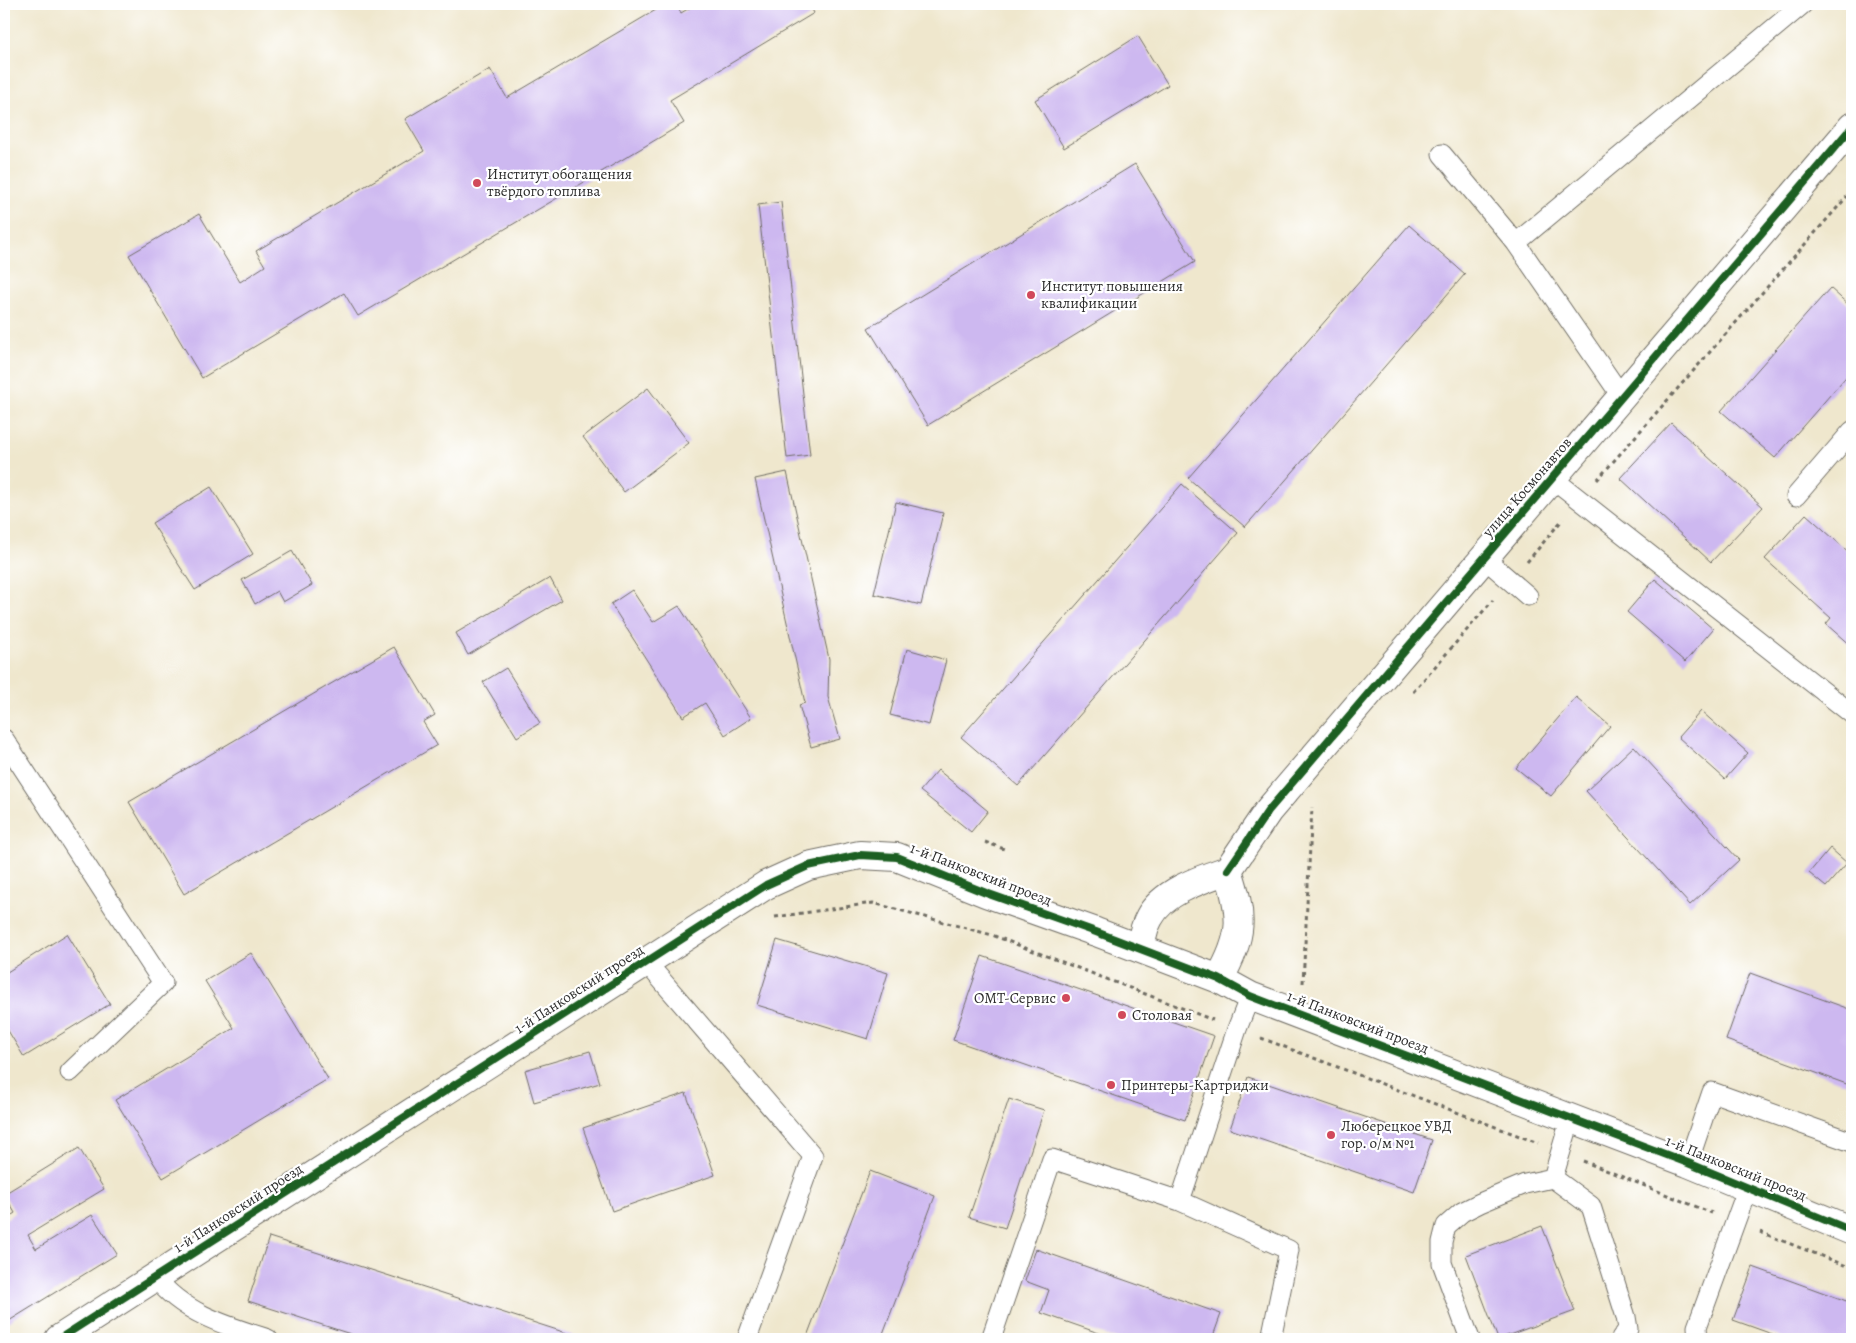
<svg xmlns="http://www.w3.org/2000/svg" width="1856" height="1343" viewBox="0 0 1856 1343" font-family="Alegreya,serif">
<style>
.building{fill:#cdb8f0}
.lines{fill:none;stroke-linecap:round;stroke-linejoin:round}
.lane-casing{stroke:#706d64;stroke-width:21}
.secondary-casing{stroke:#706d64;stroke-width:30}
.path{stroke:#706d64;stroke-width:3;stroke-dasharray:4 4;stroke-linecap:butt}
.lane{stroke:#fff;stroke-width:19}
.secondary{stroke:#fff;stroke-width:28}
.cycleway-casing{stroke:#fff;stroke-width:11}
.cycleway{stroke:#1b5e20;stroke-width:8}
.poi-dot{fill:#d1495b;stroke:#fff;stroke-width:2}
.labels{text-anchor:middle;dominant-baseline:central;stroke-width:4.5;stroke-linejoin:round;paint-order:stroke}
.poi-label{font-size:15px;fill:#2b2b2b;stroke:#fff;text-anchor:start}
.street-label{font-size:15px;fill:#2b2b2b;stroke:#fff}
</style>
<rect width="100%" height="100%" fill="#fff"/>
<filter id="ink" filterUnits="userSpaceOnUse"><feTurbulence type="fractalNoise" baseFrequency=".02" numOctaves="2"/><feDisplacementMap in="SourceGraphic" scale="10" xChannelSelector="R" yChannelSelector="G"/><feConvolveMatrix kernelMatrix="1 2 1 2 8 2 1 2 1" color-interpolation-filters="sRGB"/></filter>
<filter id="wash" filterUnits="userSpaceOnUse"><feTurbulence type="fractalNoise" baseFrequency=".0096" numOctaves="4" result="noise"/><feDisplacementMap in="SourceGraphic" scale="20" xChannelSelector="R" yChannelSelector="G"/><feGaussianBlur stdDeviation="1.12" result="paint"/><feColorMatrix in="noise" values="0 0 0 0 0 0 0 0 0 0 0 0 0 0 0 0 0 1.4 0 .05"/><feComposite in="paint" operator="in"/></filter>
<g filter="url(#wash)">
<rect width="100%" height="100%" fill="#efe7cd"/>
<g id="blocks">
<!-- building -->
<path class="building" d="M666 4H676L681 13 696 4H809L814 13 670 100 684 123 358 316 344 293 202 378 129 255 199 214 240 282 265 266 256 251 424 151 405 119 490 69 507 98Z
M1138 36 1168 85 1064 148 1035 100Z
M1135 164 1195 262 928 425 868 328Z
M781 202 810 455 787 458 758 205Z
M1409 225 1465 274 1245 527 1188 478Z
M1830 288 1852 308V370L1775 458 1721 411Z
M648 388 689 443 624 492 583 437Z
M1671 423 1763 507 1711 562 1620 478Z
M787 472 829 659 828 697 840 739 811 747 799 705 805 703 755 479Z
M1182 484 1238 533 1018 786 961 737Z
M211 487 253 554 195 590 152 523Z
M896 502 943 513 921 605 874 594Z
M1806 514 1852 555V647L1826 624 1831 618 1765 559Z
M292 551 312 585 283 602 277 591 255 604 242 580Z
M550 578 562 600 468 655 456 633Z
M1655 579 1713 629 1685 662 1627 612Z
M632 590 653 622 679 606 751 718 725 735 705 703 683 717 611 604Z
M394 647 435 715 423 722 437 745 184 894 129 802Z
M907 649 946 660 929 725 890 715Z
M506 668 540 723 517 737 483 682Z
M1576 697 1610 726 1551 796 1516 768Z
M1701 711 1748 753 1725 779 1678 737Z
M1634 746 1739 860 1690 905 1586 791Z
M938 770 988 811 971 832 920 791Z
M1830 848 1847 863 1826 887 1809 873Z
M67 934 110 1004 24 1057 4 1024V974Z
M777 940 888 973 868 1039 757 1005Z
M251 953 328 1079 163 1178 115 1100 234 1028 205 981Z
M982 956 1214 1036 1185 1120 953 1040Z
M1750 973 1852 1010V1086L1726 1040Z
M590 1051 600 1083 534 1102 525 1070Z
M1248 1077 1432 1140 1414 1192 1230 1129Z
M686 1093 715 1175 612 1211 583 1128Z
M1009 1099 1044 1110 1005 1228 969 1217Z
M79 1148 104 1189 28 1235 36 1249 92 1215 117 1254 4 1324V1220L15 1213 4 1194Z
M870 1171 935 1196 881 1339H806Z
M1542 1226 1575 1311 1498 1339 1466 1255Z
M269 1237 585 1339H366L248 1301Z
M1036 1249 1221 1314 1212 1339H1116L1041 1313 1049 1290 1025 1281Z
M1753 1267 1852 1303V1339H1786L1733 1320Z"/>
</g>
</g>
<g filter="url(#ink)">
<use href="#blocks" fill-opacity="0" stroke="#706d64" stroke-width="1"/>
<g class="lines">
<defs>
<path id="lane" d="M1442 154 1516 243 1803 4
M1516 243 1622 397
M1552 478 1852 714
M1796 496 1852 431
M1484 558 1528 596
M4 739 163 983 70 1072
M646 962 813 1156 747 1339
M1250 996 1237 1029 1180 1201 1289 1250 1271 1339
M1688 1163 1712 1092 1852 1142
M1553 1178 1571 1117
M155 1277C182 1313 227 1326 268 1339
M991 1339 1052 1159 1180 1201
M1470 1339 1442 1263V1242L1446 1226 1462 1212 1480 1203 1525 1184 1553 1178 1591 1206 1626 1317 1628 1329 1621 1339
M1698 1339 1697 1327 1748 1187"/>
<path id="secondary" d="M1228 870 1268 811 1852 127
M1140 948C1142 938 1144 927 1149 918 1163 891 1202 879 1228 870
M1219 979C1244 936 1243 916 1228 870
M59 1339 766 885 808 866 860 855 897 857 986 893 1096 932 1219 979 1250 996 1688 1163 1852 1231"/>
</defs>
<!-- lane casing -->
<use href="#lane" class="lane-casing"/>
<!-- secondary casing -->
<use href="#secondary" class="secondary-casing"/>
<!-- path -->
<path class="path" d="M1597 480 1852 191
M1527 562 1563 519
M1413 692 1493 600
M985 842 1004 849
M775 917 873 903 992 935 1213 1020
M1303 983 1312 807
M1261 1038 1538 1143
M1583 1161 1712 1213
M1760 1232 1852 1268"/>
<!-- lane -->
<use href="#lane" class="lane"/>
<!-- secondary -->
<use href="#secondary" class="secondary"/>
<defs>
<path id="cycleway" d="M1228 870 1268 811 1852 127
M59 1339 766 885 808 866 860 855 897 857 986 893 1096 932 1219 979 1250 996 1688 1163 1852 1231"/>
</defs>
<!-- cycleway casing -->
<use href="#cycleway" class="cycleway-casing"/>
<!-- cycleway -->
<use href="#cycleway" class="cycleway"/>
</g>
</g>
<!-- markers -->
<g class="poi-dot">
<circle cx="477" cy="183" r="5"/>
<circle cx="1031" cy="295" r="5"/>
<circle cx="1066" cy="998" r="5"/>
<circle cx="1122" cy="1015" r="5"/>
<circle cx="1111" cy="1085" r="5"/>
<circle cx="1331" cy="1135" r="5"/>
</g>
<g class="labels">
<!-- poi labels -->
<g class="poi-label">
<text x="487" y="174">Институт обогащения<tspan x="487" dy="17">твёрдого топлива</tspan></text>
<text x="1041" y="286">Институт повышения<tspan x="1041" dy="17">квалификации</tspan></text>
<text x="1056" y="998" text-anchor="end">ОМТ-Сервис</text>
<text x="1132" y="1015">Столовая</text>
<text x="1121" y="1085">Принтеры-Картриджи</text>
<text x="1341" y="1126">Люберецкое УВД<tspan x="1341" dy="17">гор. о/м №1</tspan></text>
</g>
<!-- street labels -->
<g class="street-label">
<text transform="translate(1527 487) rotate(-49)">улица Космонавтов</text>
<text transform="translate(981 874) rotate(21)">1-й Панковский проезд</text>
<text transform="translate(579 989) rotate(-33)">1-й Панковский проезд</text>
<text transform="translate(1358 1022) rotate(21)">1-й Панковский проезд</text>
<text transform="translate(1736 1168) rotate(22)">1-й Панковский проезд</text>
<text transform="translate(238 1208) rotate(-33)">1-й Панковский проезд</text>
</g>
</g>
<!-- margin -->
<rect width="1856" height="1343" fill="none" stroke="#fff" stroke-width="20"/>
</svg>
